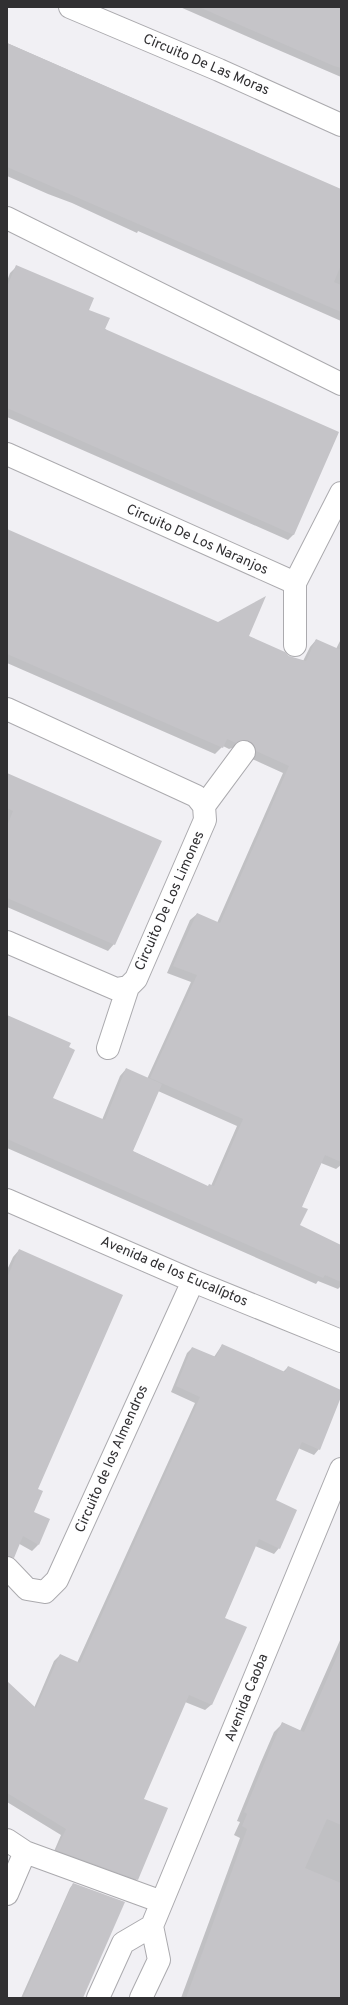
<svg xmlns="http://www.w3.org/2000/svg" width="348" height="2005" viewBox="0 0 348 2005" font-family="Overpass,sans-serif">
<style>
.shadow{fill:#0003;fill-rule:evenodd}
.building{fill:#c5c4c8}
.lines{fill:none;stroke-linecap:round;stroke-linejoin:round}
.street-casing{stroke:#abaaae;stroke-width:24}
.street{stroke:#fff;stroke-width:22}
.labels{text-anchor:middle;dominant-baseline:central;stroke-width:3;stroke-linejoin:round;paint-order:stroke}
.street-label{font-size:14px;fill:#313032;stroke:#fefeff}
</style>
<rect width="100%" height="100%" fill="#f1f0f4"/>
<!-- shadow -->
<path class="shadow" d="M180 7H341V77L253 39Z
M7 43 341 190V321L138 231 137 233 72 203 48 194 7 176Z
M16 267 88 310 294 534 288 540 7 417V281L10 273Z
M7 530 248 636 289 657 303 661 310 647 316 640 336 649 341 639V1165L336 1169 321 1163 301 1207 299 1226 341 1253V1286L338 1289 318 1281 316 1284 7 1148V1017L52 1099 102 1120 120 1076 126 1069 147 1079 191 982 167 973 173 959 190 920 197 914 217 923 283 773 250 758 238 746 229 749 223 746 215 754 7 663ZM158 1091 237 1126 211 1186 208 1187 132 1151Z
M7 774 114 944 108 951 7 907Z
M19 1250 32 1513 38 1545 32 1551 7 1537V1270L13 1257Z
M222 1345 283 1372 288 1367 341 1391V1395L319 1449 314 1455 298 1448 274 1501 279 1548 274 1554 255 1546 223 1618 245 1628 211 1705 205 1710 185 1702 142 1799 137 1879 131 1885 52 1856 61 1835 7 1802V1682L34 1708 54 1661 60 1655 77 1663 195 1403 171 1392 187 1353 192 1348 214 1357Z
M341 1638V1998H181L240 1838 234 1835 240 1822 237 1821 261 1762 274 1732 283 1723 300 1731Z
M73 1884 82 1998H21L70 1888Z"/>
<!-- building -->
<path class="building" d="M199 7H341V68L334 66Z
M7 43 341 189V265L334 282 341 285V312L7 167Z
M16 265 94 298 89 310 110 318 105 329 339 432 294 535 7 408V287Z
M7 529 218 622 266 596 249 636 285 652 289 656 306 661 316 639 341 650V1162L325 1155 302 1207 308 1209 300 1225 341 1245V1282L325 1275 323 1278 7 1139V1015L71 1043 69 1047 75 1050 53 1098 105 1120 126 1068 162 1084 133 1151 208 1186 209 1184 214 1186 243 1119 150 1078 197 975 173 966 179 952 197 913 220 923 289 766 256 751 251 742 245 740 236 743 227 739 223 748 7 654Z
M7 773 162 841 115 945 7 898V826L13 811 7 808Z
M19 1249 123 1295 38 1489 43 1491 34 1512 50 1519 39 1545 23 1536 14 1558 7 1556V1278Z
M222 1344 285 1372 288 1366 341 1390V1397L320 1450 302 1442 276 1500 297 1510 280 1549 259 1539 225 1618 247 1627 212 1705 189 1695 144 1799 168 1808 138 1880 56 1850 66 1829 7 1793V1681L36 1708 60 1654 80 1663 200 1397 176 1386 192 1347 216 1357Z
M341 1647V1825L327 1819 305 1868 341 1883V1998H186L247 1829 242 1826 247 1814 244 1812 269 1752 282 1722 304 1732Z
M73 1883 125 1902 83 1998H23Z"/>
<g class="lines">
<defs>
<path id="street" d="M70 7 219 70 341 125
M7 218 341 384
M7 454 295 583
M295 645V583L341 493
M7 709 196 796 204 806 205 820 136 979 128 987 116 989 7 942
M204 806 244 752
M108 1048 128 987
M7 1200 193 1281 341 1341
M7 1568 27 1589 45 1592 57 1580 193 1281
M7 1840 25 1852 162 1902
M7 1894 25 1852
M152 1926 341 1469
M98 1998 123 1943 152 1926
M141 1998 159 1960 152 1926"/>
</defs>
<!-- street casing -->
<use href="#street" class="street-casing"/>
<!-- street -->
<use href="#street" class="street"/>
</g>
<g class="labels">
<!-- street labels -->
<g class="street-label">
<text transform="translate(206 65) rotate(23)">Circuito De Las Moras</text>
<text transform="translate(197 540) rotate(24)">Circuito De Los Naranjos</text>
<text transform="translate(170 901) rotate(-66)">Circuito De Los Limones</text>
<text transform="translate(174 1272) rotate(23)">Avenida de los Eucalíptos</text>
<text transform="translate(112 1459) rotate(-66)">Circuito de los Almendros</text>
<text transform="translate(247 1698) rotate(-68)">Avenida Caoba</text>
</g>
</g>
<!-- border -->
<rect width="348" height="2005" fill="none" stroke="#313032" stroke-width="16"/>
</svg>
